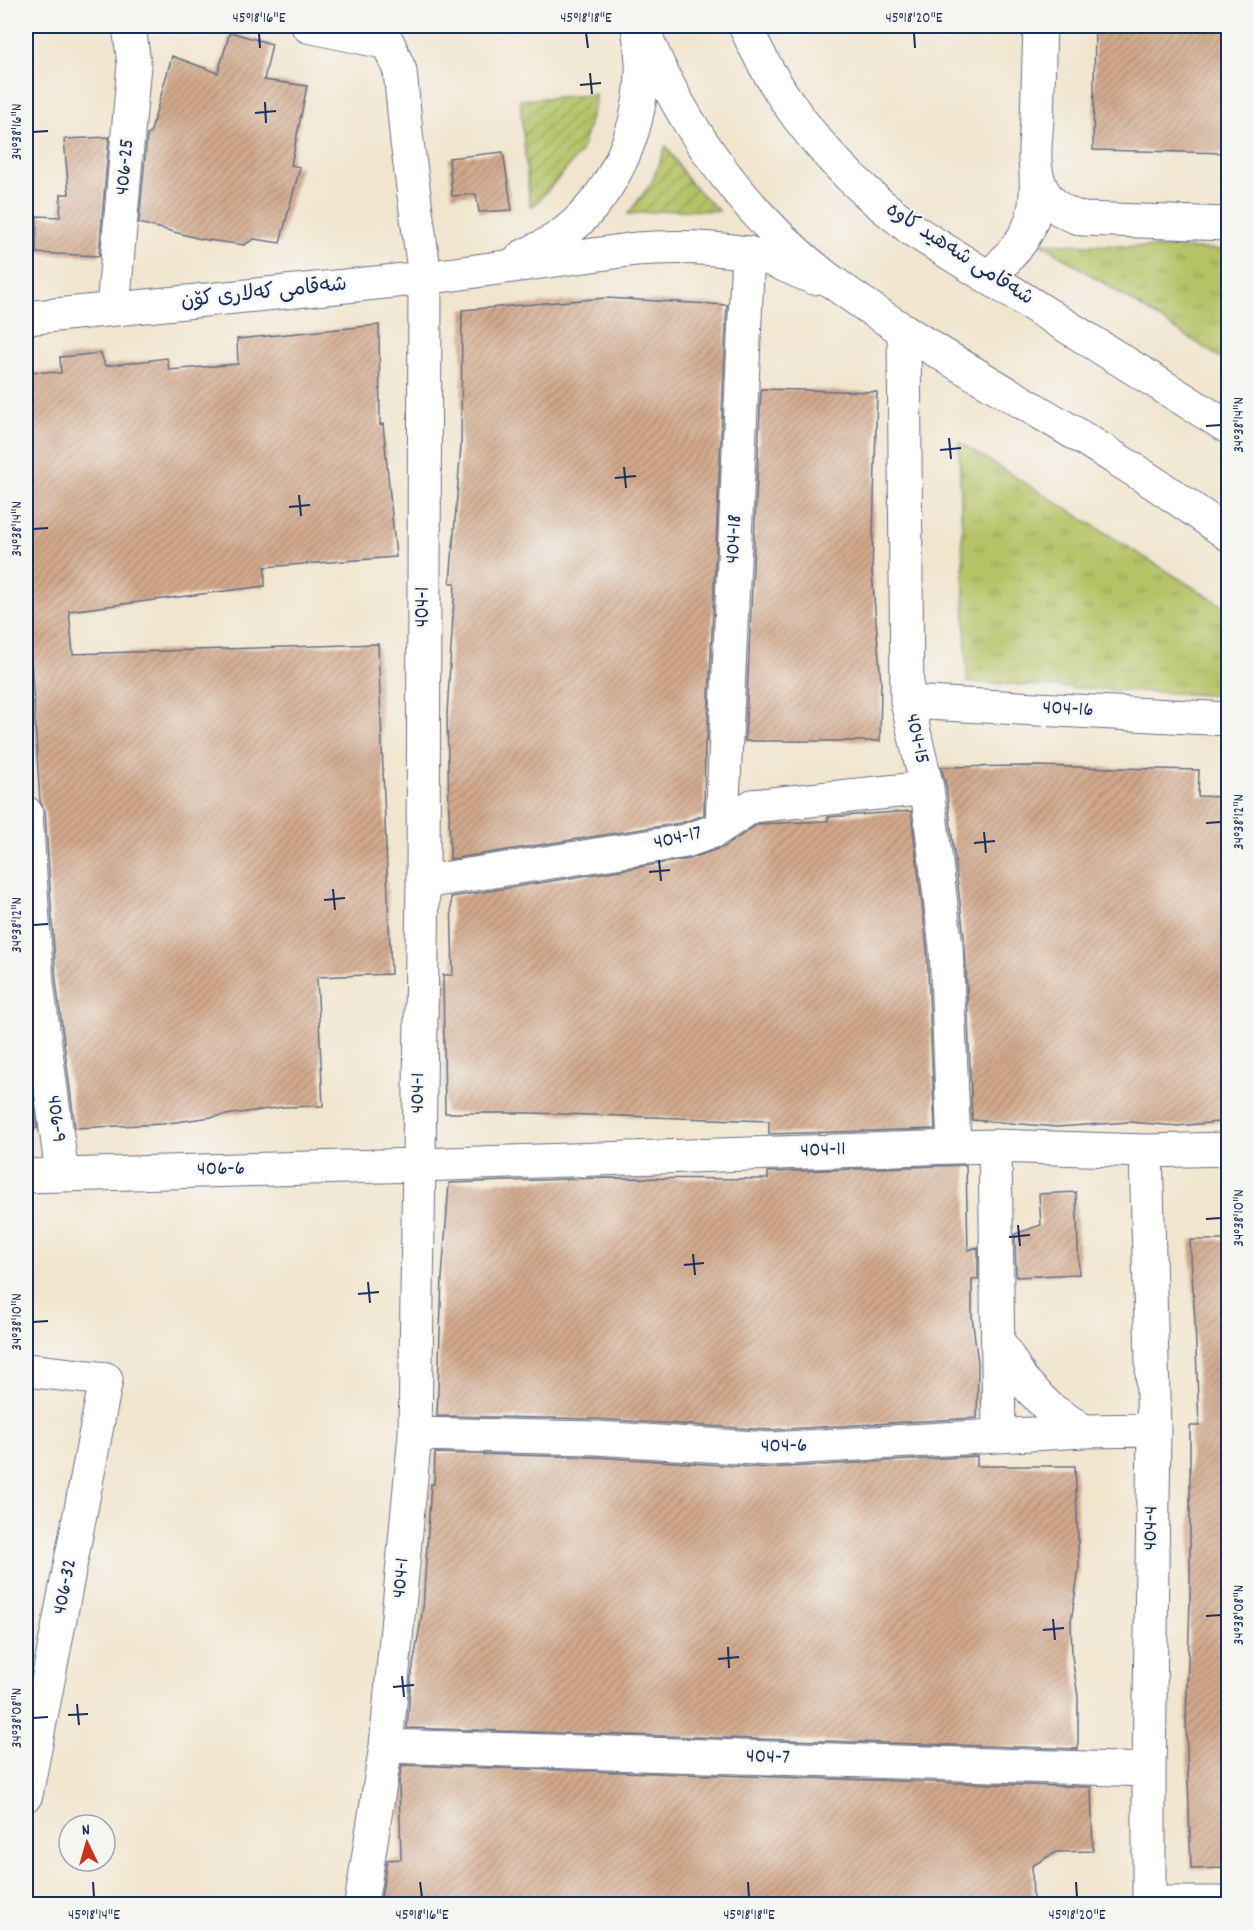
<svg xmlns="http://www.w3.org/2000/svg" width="1254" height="1930" viewBox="0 0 1254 1930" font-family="Dekko,'Playpen Sans Arabic',sans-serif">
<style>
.grass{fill:url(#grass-tufts);stroke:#687962;stroke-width:1.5}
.garden{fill:url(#garden-furrows);stroke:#687962;stroke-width:1.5}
.building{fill:url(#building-hatch)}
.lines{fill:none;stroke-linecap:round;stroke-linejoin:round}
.minor-casing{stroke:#666f85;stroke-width:35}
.major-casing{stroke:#666f85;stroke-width:35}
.minor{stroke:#fff;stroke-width:33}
.major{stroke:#fff;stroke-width:33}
.ticks{fill:none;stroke:#1b2f5e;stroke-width:2}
.labels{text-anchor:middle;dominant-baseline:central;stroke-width:4.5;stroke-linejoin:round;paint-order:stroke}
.street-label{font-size:21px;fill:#1b2f5e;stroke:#f6f6f2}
.neatline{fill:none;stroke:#1b2f5e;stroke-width:2}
.ticks-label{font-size:15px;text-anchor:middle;fill:#1b2f5e}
</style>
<defs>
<pattern id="grass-tufts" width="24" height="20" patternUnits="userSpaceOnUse" patternTransform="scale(1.5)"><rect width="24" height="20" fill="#b5c366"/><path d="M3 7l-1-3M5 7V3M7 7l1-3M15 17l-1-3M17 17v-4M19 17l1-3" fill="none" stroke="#929f57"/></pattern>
<pattern id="garden-furrows" width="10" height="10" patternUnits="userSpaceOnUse" patternTransform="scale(1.5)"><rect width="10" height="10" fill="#b5c366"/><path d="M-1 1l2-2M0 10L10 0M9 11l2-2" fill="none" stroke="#929f57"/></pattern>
<pattern id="building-hatch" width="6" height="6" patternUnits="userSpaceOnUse" patternTransform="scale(1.5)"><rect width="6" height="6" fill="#d2a98b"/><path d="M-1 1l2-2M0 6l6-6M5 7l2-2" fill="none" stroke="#aa8a75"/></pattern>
</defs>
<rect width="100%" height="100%" fill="#f6f6f2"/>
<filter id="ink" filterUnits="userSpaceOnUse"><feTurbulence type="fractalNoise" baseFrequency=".0167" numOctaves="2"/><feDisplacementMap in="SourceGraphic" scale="12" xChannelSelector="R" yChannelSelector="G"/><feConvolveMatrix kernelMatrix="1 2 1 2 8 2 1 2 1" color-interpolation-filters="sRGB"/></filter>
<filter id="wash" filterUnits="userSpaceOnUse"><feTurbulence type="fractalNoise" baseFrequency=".008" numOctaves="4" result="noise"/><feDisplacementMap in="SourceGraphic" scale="24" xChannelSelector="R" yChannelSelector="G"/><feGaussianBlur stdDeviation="1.35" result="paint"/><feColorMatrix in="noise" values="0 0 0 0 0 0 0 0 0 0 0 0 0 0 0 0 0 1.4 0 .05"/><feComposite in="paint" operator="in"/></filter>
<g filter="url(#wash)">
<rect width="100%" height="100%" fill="#f1e5ce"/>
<!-- grass -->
<path class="grass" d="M1041 243 1228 250V363Z
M959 442 1228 609V696L967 682Z"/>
<!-- garden -->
<path class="garden" d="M595 94V103L581 152 537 203 530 207 520 100Z
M666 146 690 183 719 211 675 210 628 214 652 182Z"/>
<g id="blocks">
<!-- building -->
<path class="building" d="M1095 26H1228V153L1093 150Z
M230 32 272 44 264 80 307 86 291 165 300 167 280 243 254 239 244 245 201 239 139 223 147 135 150 134 172 56 218 73Z
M109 137 99 256 36 253 37 216 60 217 61 194H69L64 139Z
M503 152 512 210 479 212 476 194 452 196 449 158Z
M606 298 727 305 707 741H705L704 815 681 823 450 859 447 714 455 583H450L461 446 462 310Z
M379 325 380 425 383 424 396 557 265 567V586L69 611 73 654 378 644 391 974 317 977 323 1106 283 1107 162 1124 75 1128 56 981 45 812 40 801 26 581V371L61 373 60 357 101 353 105 366 167 358 169 370 238 364 237 339Z
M761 389 877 392 872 572 881 683 880 741H745Z
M1033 766 1199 770 1198 796 1228 797V1121L1178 1126 1129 1122 1057 1127 972 1120 965 945 946 786 941 767Z
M911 811 927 948 935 1129 769 1134V1121L532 1113H445L443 975H453L451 897 689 859 724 847 758 824 828 821V817Z
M26 1040 37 1128 26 1129Z
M966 1165 968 1250 978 1247V1279H972V1316L978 1363 977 1418 770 1430 597 1419 437 1416 442 1278 449 1183 598 1178 768 1179V1172Z
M1076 1192 1079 1274 1016 1277 1015 1234 1041 1225 1039 1194Z
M1190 1240H1228V1868L1191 1869 1186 1721 1190 1600V1426H1199L1195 1322Z
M435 1453 595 1457 769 1468 977 1456V1466H1075L1079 1568 1071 1622 1072 1656 1078 1697V1749L407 1728 411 1678 423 1608 431 1484H434Z
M402 1765 1091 1787 1093 1851 1056 1852 1032 1866 1033 1905H674V1900L594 1903V1905H380L387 1860 401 1859 399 1782Z"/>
</g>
</g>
<g filter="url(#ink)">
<use href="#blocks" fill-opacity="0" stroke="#666f85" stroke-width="1.5"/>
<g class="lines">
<defs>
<path id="minor" d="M308 26 388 43 400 71 407 142 425 278 423 882 415 1434 386 1746 361 1904
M1040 26C1039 56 1038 87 1037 118 1036 140 1031 166 1041 187 1049 205 1064 214 1083 219L1228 224
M522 257C534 251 547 245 559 237 610 201 640 135 642 73 643 58 640 42 638 27
M990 277C1024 240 1039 227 1036 174
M113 309 134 64 129 26
M26 318 425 278 636 249C673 246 710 247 748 253L722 824
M904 330 907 702 927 788 946 947 954 1147
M907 702 1228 719
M26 813 37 983 62 1174
M423 882 686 841 714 831 752 806 927 788
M995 1146 999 1436
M1146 1151 1154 1430 1149 1770V1904
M26 1176 418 1165 954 1147 995 1146 1146 1151 1228 1149
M998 1341 1022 1380 1049 1408 1084 1431
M26 1370 106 1379 26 1795
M415 1434 596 1438 770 1449 1084 1431 1154 1430
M386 1746 1149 1770
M1149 1903H1228"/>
<path id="major" d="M642 26C679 126 754 227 842 289 932 353 1030 404 1123 463 1159 485 1194 510 1228 534
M745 26C776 94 816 148 872 197 885 209 899 218 911 229L1228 427
M748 253 772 260 814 278"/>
</defs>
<!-- minor casing -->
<use href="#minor" class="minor-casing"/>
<!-- major casing -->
<use href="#major" class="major-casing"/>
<!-- minor -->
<use href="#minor" class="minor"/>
<!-- major -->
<use href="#major" class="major"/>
</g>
</g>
<!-- ticks -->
<path class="ticks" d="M259 33 260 48M586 33 588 48M914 33 915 48M590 73 592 94M580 85 601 83M265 102 266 123M255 113 276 111M33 132 48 131M1206 426 1221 425M949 438 951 459M940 450 961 448M624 467 626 488M615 478 636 476M299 495 301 516M289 507 310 505M33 529 48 528M1206 823 1221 822M984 832 986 853M974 843 995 841M659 860 661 881M649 872 670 870M333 889 335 910M324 900 345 898M33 925 48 924M1206 1219 1221 1218M1018 1225 1020 1246M1009 1237 1030 1235M693 1254 695 1275M684 1265 704 1263M368 1282 370 1303M358 1294 379 1292M33 1322 48 1321M1206 1616 1221 1615M1053 1619 1055 1640M1043 1630 1064 1628M728 1647 729 1668M718 1659 739 1657M402 1676 404 1697M393 1687 414 1685M77 1704 79 1725M68 1715 88 1714M33 1718 48 1717M93 1882 94 1897M420 1882 422 1897M748 1882 749 1897M1076 1882 1077 1897"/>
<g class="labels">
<!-- street labels -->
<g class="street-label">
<text transform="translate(126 167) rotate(-85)">406-25</text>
<text transform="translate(959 255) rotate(33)">شەقامی شەهید کاوە</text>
<text transform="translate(264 294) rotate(-6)">شەقامی کەلاری کۆن</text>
<text transform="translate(735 539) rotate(-87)">404-18</text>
<text transform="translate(424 607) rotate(-90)">404-1</text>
<text transform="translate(1068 710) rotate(3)">404-16</text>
<text transform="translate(916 739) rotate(77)">404-15</text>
<text transform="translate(678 839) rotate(-13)">404-17</text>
<text transform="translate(419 1093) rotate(-89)">404-1</text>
<text transform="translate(55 1119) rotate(83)">406-9</text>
<text transform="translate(823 1151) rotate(-2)">404-11</text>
<text transform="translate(221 1170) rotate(-1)">406-6</text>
<text transform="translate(784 1447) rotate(-1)">404-6</text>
<text transform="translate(1152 1528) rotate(-89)">404-4</text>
<text transform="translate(402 1578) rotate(-85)">404-1</text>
<text transform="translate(66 1587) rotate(-79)">406-32</text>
<text transform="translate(768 1758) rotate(2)">404-7</text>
</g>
</g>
<!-- margin -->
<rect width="1254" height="1930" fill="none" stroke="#f6f6f2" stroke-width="66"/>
<!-- north arrow -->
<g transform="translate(87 1843) rotate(355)"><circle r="28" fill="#f6f6f2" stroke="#9ea6b7" stroke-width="1.5"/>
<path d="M0-4.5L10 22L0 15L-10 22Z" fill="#c8321e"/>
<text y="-9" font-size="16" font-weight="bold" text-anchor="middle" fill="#1b2f5e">N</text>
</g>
<rect x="33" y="33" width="1188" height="1864" class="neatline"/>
<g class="ticks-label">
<text x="259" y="22">45°18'16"E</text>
<text x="586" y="22">45°18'18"E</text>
<text x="914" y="22">45°18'20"E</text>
<text transform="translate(16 132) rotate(-90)" y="5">34°38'16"N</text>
<text transform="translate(1238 425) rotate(-90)" y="5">34°38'14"N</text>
<text transform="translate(16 529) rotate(-90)" y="5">34°38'14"N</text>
<text transform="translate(1238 822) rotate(-90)" y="5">34°38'12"N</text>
<text transform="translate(16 925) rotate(-90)" y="5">34°38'12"N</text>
<text transform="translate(1238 1218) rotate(-90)" y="5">34°38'10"N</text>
<text transform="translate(16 1322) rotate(-90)" y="5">34°38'10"N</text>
<text transform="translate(1238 1615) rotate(-90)" y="5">34°38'08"N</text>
<text transform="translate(16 1718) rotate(-90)" y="5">34°38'08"N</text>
<text x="94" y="1919">45°18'14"E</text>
<text x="422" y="1919">45°18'16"E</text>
<text x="749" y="1919">45°18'18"E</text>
<text x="1077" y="1919">45°18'20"E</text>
</g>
</svg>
